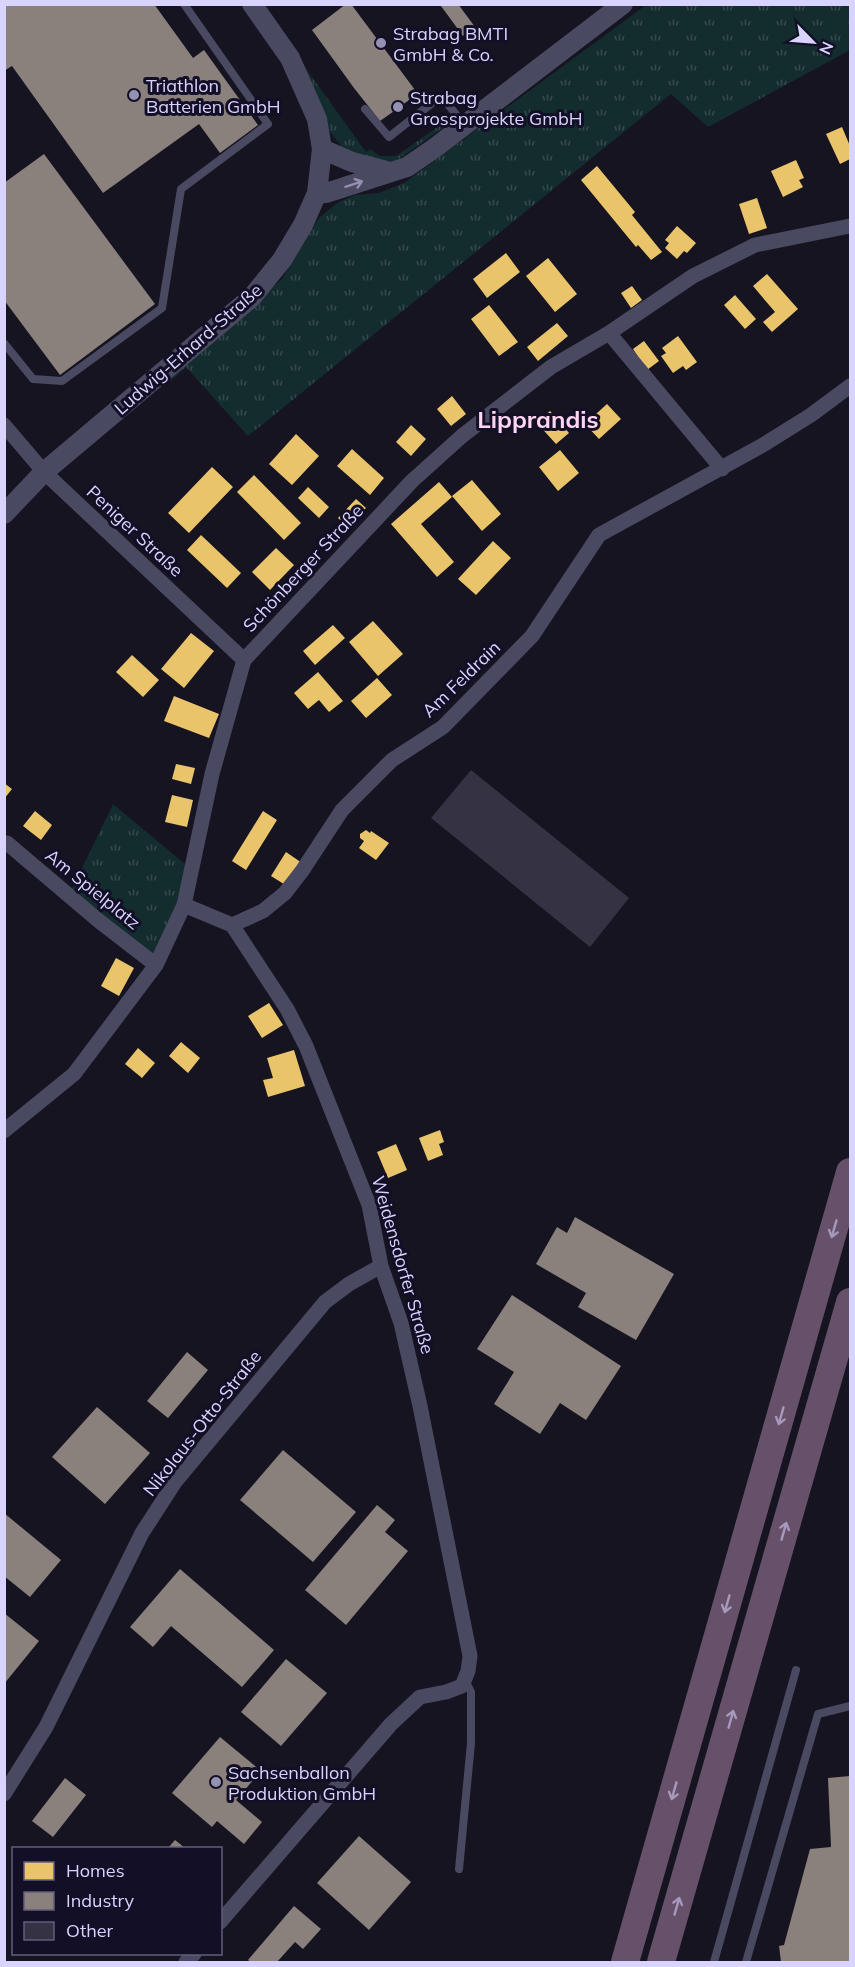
<svg xmlns="http://www.w3.org/2000/svg" width="855" height="1967" viewBox="0 0 855 1967" font-family="Mulish,sans-serif">
<style>
.grass{fill:url(#grass-tufts)}
.homes{fill:#e9c46a}
.industry{fill:#8a817c}
.building{fill:#343243}
.lines{fill:none;stroke-linecap:round;stroke-linejoin:round}
.service{stroke:#4a4962;stroke-width:8}
.minor{stroke:#4a4962;stroke-width:15}
.tertiary{stroke:#4a4962;stroke-width:20}
.motorway{stroke:#67516a;stroke-width:28}
.oneway{stroke:#928eb0}
.oneway2{stroke:#a699bc}
.poi-dot{fill:#9591b1;stroke:#130f26;stroke-width:2}
.labels{text-anchor:middle;dominant-baseline:central;stroke-width:6;stroke-linejoin:round;paint-order:stroke}
.poi-label{font-size:18px;fill:#d9d4ff;stroke:#130f26;text-anchor:start}
.street-label{font-size:18px;fill:#d9d4ff;stroke:#130f26}
.district-label{font-size:24px;font-weight:bold;fill:#ffd6f0;stroke:#130f26}
</style>
<defs>
<pattern id="grass-tufts" width="24" height="20" patternUnits="userSpaceOnUse" patternTransform="scale(1.5)"><rect width="24" height="20" fill="#132c2d"/><path d="M3 7l-1-3M5 7V3M7 7l1-3M15 17l-1-3M17 17v-4M19 17l1-3" fill="none" stroke="#354a4c"/></pattern>
</defs>
<rect width="100%" height="100%" fill="#161421"/>
<!-- grass -->
<path class="grass" d="M646 5H850V50L708 127 671 94 248 436 186 367 164 387 161 383 282 279 319 218 337 203 355 195 379 193 404 183Z
M299 59 366 152 370 149 380 156H396L445 122 447 125 396 161H386L356 154 342 147 330 132Z
M113 804 191 869 156 965 69 895Z"/>
<!-- homes -->
<path class="homes" d="M842 127 850 146V159L840 164 826 134Z
M796 160 804 178 799 180 803 187 783 197 771 171Z
M597 166 635 212 632 215 662 252 651 260 638 245 636 247 581 180Z
M757 198 767 228 749 234 739 204Z
M677 226 696 243 687 253 684 251 677 259 665 248 669 243 665 240Z
M506 253 520 272 487 298 473 279Z
M548 258 577 294 555 312 526 276Z
M767 274 798 309 772 332 763 322 775 312 753 286Z
M632 286 642 300 631 308 621 293Z
M735 295 756 319 745 329 724 305Z
M489 305 518 342 499 356 471 319Z
M557 323 568 336 538 361 527 347Z
M678 336 697 362 686 370 683 366 673 373 661 356 666 353 662 348Z
M644 341 659 361 647 370 633 349Z
M452 396 466 414 451 426 437 409Z
M607 404 621 419 599 439 585 424Z
M550 411 569 433 556 444 537 423Z
M411 425 426 439 411 456 396 442Z
M296 434 319 456 292 485 269 464Z
M352 449 384 478 370 495 337 466Z
M560 450 579 473 558 491 539 467Z
M212 467 233 487 189 533 168 513Z
M254 475 301 523 284 540 237 492Z
M472 480 501 514 482 531 452 496Z
M439 482 452 497 421 524 454 562 437 577 391 524Z
M308 487 329 507 319 518 298 498Z
M356 499 366 508 348 527 338 518Z
M201 535 241 573 227 588 187 550Z
M493 541 511 558 476 595 458 579Z
M276 548 294 565 270 590 252 572Z
M373 621 403 654 378 676 349 642Z
M333 625 345 638 315 665 303 651Z
M191 633 214 651 184 688 161 669Z
M132 655 159 680 143 697 116 672Z
M318 672 343 701 329 712 319 700 308 709 294 693Z
M377 678 392 695 366 718 351 701Z
M174 696 219 714 209 738 164 721Z
M176 764 195 768 191 784 172 779Z
M4 783 12 789 4 799Z
M172 795 193 800 187 827 165 822Z
M35 811 52 825 41 840 23 826Z
M263 811 277 820 246 870 232 861Z
M366 830 370 833 371 831 389 843 376 860 359 848 364 841 360 838V834Z
M286 852 302 863 287 886 271 876Z
M116 958 134 968 119 996 101 986Z
M269 1003 283 1025 262 1038 248 1016Z
M181 1042 200 1058 188 1073 169 1056Z
M138 1048 155 1063 142 1078 125 1064Z
M294 1050 305 1086 268 1097 263 1080 273 1078 267 1058Z
M440 1130 444 1142 439 1144 443 1155 428 1161 419 1138Z
M396 1144 407 1170 388 1178 377 1152Z"/>
<!-- industry -->
<path class="industry" d="M4 4H154L193 58 204 50 258 125 220 153 199 124 103 193 12 66 4 71Z
M346 4H351L418 94 402 105 403 108 399 111 397 109 380 121 354 88 312 30Z
M443 4H458L475 27 463 36 441 6Z
M44 154 155 304 60 375 4 300V183Z
M575 1217 674 1274 636 1340 578 1307 586 1293 536 1264 557 1227 567 1233Z
M512 1295 621 1366 586 1420 560 1403 540 1434 494 1404 514 1372 477 1349Z
M187 1352 208 1370 168 1418 147 1401Z
M97 1407 150 1453 105 1504 52 1457Z
M283 1450 356 1512 313 1562 240 1500Z
M377 1505 395 1520 385 1532 408 1551 346 1625 305 1590Z
M4 1513 61 1560 30 1597 4 1576Z
M180 1569 274 1650 242 1687 171 1626 153 1647 130 1627Z
M4 1613 39 1641 4 1684Z
M286 1659 327 1693 281 1746 241 1712Z
M220 1737 261 1771 236 1800 262 1822 244 1844 217 1821 212 1827 172 1793Z
M850 1776V1962H781L779 1946 784 1945 810 1849 831 1847 828 1778Z
M65 1778 86 1795 53 1837 32 1821Z
M359 1836 411 1882 369 1930 317 1883Z
M175 1840 185 1848H168Z
M294 1906 321 1929 303 1949 295 1942 277 1962H251L248 1960Z"/>
<!-- building -->
<path class="building" d="M471 770 629 898 590 947 431 818Z"/>
<g class="lines">
<!-- service -->
<path class="service" d="M365 109 389 137 441 96 464 124
M4 343 33 379 62 381 162 308 181 189 268 124 184 4
M459 1869 471 1743V1692L465 1680
M714 1962 796 1670
M746 1962 818 1714 850 1706"/>
<!-- minor -->
<path class="minor" d="M609 333 722 469
M4 425 44 472 244 660
M7 843 99 921 156 965
M184 905 232 925 287 1009 306 1046 369 1205 381 1266 401 1323 420 1406 470 1656 468 1671 462 1686 446 1692 420 1697 391 1724 220 1922
M232 925 263 911 285 893 302 871 342 810 392 760 443 727 532 636 599 535 763 445 811 415 850 386
M4 1131 74 1074 156 965 184 905 212 774 244 660 412 481 462 436 551 367 609 333 693 276 755 245 850 226
M4 1794 46 1727 142 1533 175 1482 325 1302 349 1284 381 1266
M186 1962 194 1954"/>
<!-- tertiary -->
<path class="tertiary" d="M322 149 352 162 390 172
M317 193H326L407 167 436 147 623 4
M4 514 44 472 252 297 282 260 303 225 317 193 322 149 317 119 290 58 252 4"/>
<!-- motorway -->
<path class="motorway" d="M625 1962 850 1172
M661 1962 850 1302"/>
</g>
<!-- one-way arrows -->
<defs><path id="oneway-shaft" d="M-6 0H5M1.5-3L5.5 0L1.5 3" fill="none" stroke-width="1.6" stroke-linecap="round" stroke-linejoin="round" transform="scale(1.5)"/></defs>
<use class="oneway" href="#oneway-shaft" transform="translate(354 184) rotate(-18)"/>
<g class="oneway2">
<use href="#oneway-shaft" transform="translate(834 1229) rotate(106)"/>
<use href="#oneway-shaft" transform="translate(781 1416) rotate(106)"/>
<use href="#oneway-shaft" transform="translate(784 1531) rotate(-74)"/>
<use href="#oneway-shaft" transform="translate(727 1604) rotate(106)"/>
<use href="#oneway-shaft" transform="translate(731 1719) rotate(-74)"/>
<use href="#oneway-shaft" transform="translate(674 1791) rotate(106)"/>
<use href="#oneway-shaft" transform="translate(677 1906) rotate(-74)"/>
</g>
<!-- markers -->
<g class="poi-dot">
<circle cx="381" cy="43" r="6"/>
<circle cx="134" cy="95" r="6"/>
<circle cx="398" cy="107" r="6"/>
<circle cx="216" cy="1782" r="6"/>
</g>
<g class="labels">
<!-- poi labels -->
<g class="poi-label">
<text x="393" y="33">Strabag BMTI<tspan x="393" dy="21">GmbH &amp; Co.</tspan></text>
<text x="146" y="85">Triathlon<tspan x="146" dy="21">Batterien GmbH</tspan></text>
<text x="410" y="97">Strabag<tspan x="410" dy="21">Grossprojekte GmbH</tspan></text>
<text x="228" y="1772">Sachsenballon<tspan x="228" dy="21">Produktion GmbH</tspan></text>
</g>
<!-- street labels -->
<g class="street-label">
<text transform="translate(188 349) rotate(-41)">Ludwig-Erhard-Straße</text>
<text transform="translate(135 531) rotate(43)">Peniger Straße</text>
<text transform="translate(303 568) rotate(-47)">Schönberger Straße</text>
<text transform="translate(461 679) rotate(-44)">Am Feldrain</text>
<text transform="translate(93 889) rotate(39)">Am Spielplatz</text>
<text transform="translate(403 1265) rotate(74)">Weidensdorfer Straße</text>
<text transform="translate(202 1423) rotate(-52)">Nikolaus-Otto-Straße</text>
</g>
<!-- district labels -->
<g class="district-label">
<text x="538" y="419">Lipprandis</text>
</g>
</g>
<!-- border -->
<rect width="855" height="1967" fill="none" stroke="#d9d4ff" stroke-width="12"/>
<!-- legend -->
<rect x="12" y="1847" width="210" height="108" fill="#130f26" stroke="#625e7d" stroke-width="1.5"/>
<rect x="24" y="1862" width="30" height="18" fill="#e9c46a" stroke="#625e7d" stroke-width="1.5"/>
<text x="66" y="1877" font-size="18" fill="#d9d4ff">Homes</text>
<rect x="24" y="1892" width="30" height="18" fill="#8a817c" stroke="#625e7d" stroke-width="1.5"/>
<text x="66" y="1907" font-size="18" fill="#d9d4ff">Industry</text>
<rect x="24" y="1922" width="30" height="18" fill="#343243" stroke="#625e7d" stroke-width="1.5"/>
<text x="66" y="1937" font-size="18" fill="#d9d4ff">Other</text>
<!-- north arrow -->
<g transform="translate(813 42) rotate(115)" stroke="#130f26" stroke-width="4.5" paint-order="stroke">
<path d="M0-4.5L10 22L0 15L-10 22Z" fill="#d9d4ff"/>
<text y="-9" font-size="16" font-weight="bold" text-anchor="middle" fill="#d9d4ff">N</text>
</g>
</svg>
